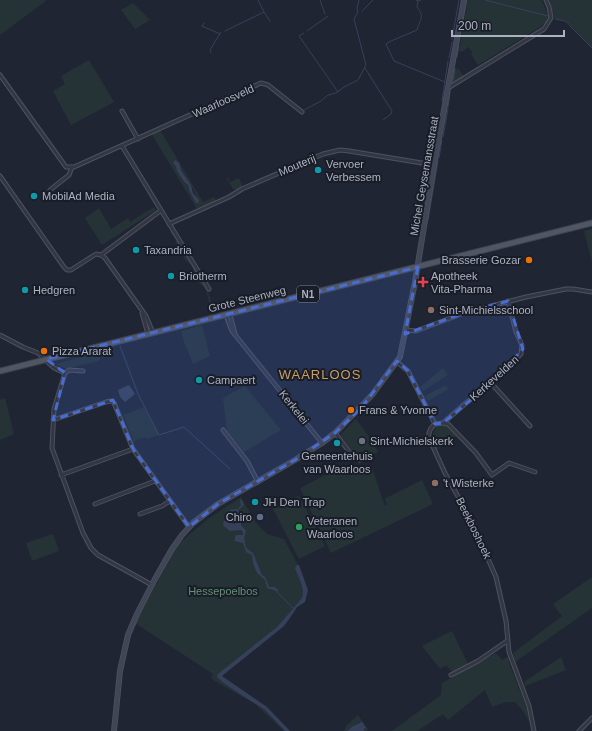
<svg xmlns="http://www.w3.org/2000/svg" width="592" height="731" viewBox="0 0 592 731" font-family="Arial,sans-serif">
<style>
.green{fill:#253337;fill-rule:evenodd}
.water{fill:#36405b}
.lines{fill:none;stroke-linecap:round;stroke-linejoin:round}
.stream{stroke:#36405b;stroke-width:1}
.street-casing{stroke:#4e525f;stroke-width:5}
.secondary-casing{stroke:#4e525f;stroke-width:6}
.primary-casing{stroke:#3d414e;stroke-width:7}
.street{stroke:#333744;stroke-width:3}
.secondary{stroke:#414657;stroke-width:4.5}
.primary{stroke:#515664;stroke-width:5}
.marked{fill:#486cd1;fill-opacity:0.2;stroke:#486cd1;stroke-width:3;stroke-dasharray:8 5;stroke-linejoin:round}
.culture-dot{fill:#0f9aa8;stroke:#191d28;stroke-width:1.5}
.food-dot{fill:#e8710a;stroke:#191d28;stroke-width:1.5}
.health-dot{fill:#e0444e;stroke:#191d28;stroke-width:1.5}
.education-dot{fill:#8d6e63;stroke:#191d28;stroke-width:1.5}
.worship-dot{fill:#6b7280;stroke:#191d28;stroke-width:1.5}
.service-dot{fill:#5c6f8a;stroke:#191d28;stroke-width:1.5}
.leisure-dot{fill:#2e9e5b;stroke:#191d28;stroke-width:1.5}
.labels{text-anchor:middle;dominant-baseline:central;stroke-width:4;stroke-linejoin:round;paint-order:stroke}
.shield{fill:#191d28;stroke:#818593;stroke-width:1}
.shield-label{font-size:10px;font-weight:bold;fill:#adb2c1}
.street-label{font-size:11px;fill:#adb2c1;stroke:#191d28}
.poi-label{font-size:11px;fill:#adb2c1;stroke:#191d28;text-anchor:start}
.park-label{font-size:11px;fill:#678f76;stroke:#191d28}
.quarter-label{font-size:13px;letter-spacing:1px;fill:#ca9e5f;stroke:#191d28}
</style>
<rect width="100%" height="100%" fill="#202533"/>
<!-- green -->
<path class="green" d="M0 0H47L0 35Z
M468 0H542L548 17 546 22 540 27 478 65 471 54 473 53 468 47 462 52 459 51Z
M549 0H592V48L566 21 555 20Z
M133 3 150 20 135 29 121 10Z
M89 60 114 102 71 125 53 91 65 84 61 76Z
M454 68 459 69 464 77 455 82 452 81Z
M160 130 203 202 214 197 216 201 197 209 151 133ZM175 160 191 185 197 198 196 203C193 198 191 192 188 186 186 182 187 186 184 182 179 176 177 168 173 163Z
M228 177 230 182 239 178 242 185V187L236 190 233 189 227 179Z
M154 207 156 210 102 245 85 218 99 208 111 229 128 218 130 222Z
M592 229V262L584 231Z
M171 231C185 248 209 285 212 306L210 305 205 288C198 283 191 275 193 266L185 260 175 242 177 240 170 232Z
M202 325 210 356 193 364 184 342 181 331Z
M103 351 99 361 68 368H64L56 364Z
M443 368 448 375 423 391 420 387Z
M446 385 448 389 428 401 425 396Z
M245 386 281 430 244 452 227 431 223 398Z
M5 398 14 434 0 440V400Z
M144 407 159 434V435L147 439 145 437 136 440 134 442 123 415Z
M356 419 370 438 378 452C372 455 364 459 357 457L340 435Z
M441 425 447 426 456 436 437 450 432 437 436 427Z
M345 465 359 472 372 468 385 506 387 505 385 500 386 498 422 480 433 504 331 553 300 488Z
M299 496 325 546 299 559 273 509Z
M241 497 256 523 267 534 284 539 298 565H297L303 594 302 598 277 627 218 678 265 710 285 731H284L255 704 215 681 211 678 213 674 135 623 178 544 208 519Z
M53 534 59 551 32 561 26 543Z
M592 577V608L515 662 513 653 562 616 553 604Z
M452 631 468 664 453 673 446 665 440 669 422 646Z
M496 653 502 660 509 656V663L526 706 530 723 523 711 515 702H505L492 707 485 690 448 720 443 714 417 731H392L441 695 442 683Z
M561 657 566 670 525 686 524 682Z
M358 715 368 729 367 731H364V729L365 728 360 722 349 729 347 731H344L346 726Z"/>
<!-- water -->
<path class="water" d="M175 160 179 163 181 170 191 185 193 193 199 200 198 203H196L190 192 188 185 184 182 177 171 176 167 173 163Z
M129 385 135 394 125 402 120 397 118 390Z
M241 499 244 505 238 510 239 513 238 515 241 519V525L246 531 244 538 246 548 253 553 262 575 265 577 269 587H275L278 590 277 592 274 590 267 588 265 580 257 573 253 563 252 555 246 552 243 543 235 541V537L236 535H243V532L241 530 230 531 224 526 223 523 225 520 233 524 239 522 237 518 231 515 229 510 238 509 241 505 240 500Z
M297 565H299L308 590 305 602 297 607 292 615 284 626 222 676 267 707 290 731H285L265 710 225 684 217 677 218 674 277 627 302 598C305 588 298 577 295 568Z
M362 722 366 728 364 729V731H347L353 726Z"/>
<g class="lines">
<!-- stream -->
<path class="stream" d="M258 0 264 12
M320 0 325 14
M416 0 418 1 421 0
M485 0 548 16
M418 1 417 7C425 17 420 19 417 30L391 41 386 44 394 61 445 82
M362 11 373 0
M556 19 565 21 569 24
M204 23 202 26 220 34
M569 25 592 48
M225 31 264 12 270 21
M307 31 328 16
M304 33 299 36 338 92
M452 39 459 0
M459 42 467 0
M211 53 210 50 221 32
M457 57 459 45
M449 58 452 42
M365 68 392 111 391 114 383 120
M453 81 455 69
M442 101 448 61
M448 107 450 93
M304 110 321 101 328 95 336 93 344 87 358 80 366 65 354 19 358 12 357 8 359 0
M443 137 448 109
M439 158 442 140
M428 220 438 161
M120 346 138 394 159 435 184 427 230 469
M277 592 293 608"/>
<defs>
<path id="street" d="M0 75 66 167H74L261 83 268 85 302 112
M448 88 544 29 551 18 549 7 546 0
M122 111 138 139
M122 146 209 289
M0 176 64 267 67 270H71L96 254 101 255 105 258 146 316 153 333
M50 190 69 175 72 167
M169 224 229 197 242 189 323 154 340 150 349 151 434 165
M101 255 160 211
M142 313 148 334
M230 314 235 334
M226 315 232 331 322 443
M406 330 416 331 464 313 526 297 566 289H573L592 292
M0 335 23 347 38 353 54 368 65 373 54 409 52 448 83 533 91 548 98 555 152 585
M397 362 408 371 435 424C430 428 428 432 429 438L445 473 470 518 496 577 506 621 509 652 529 706 534 731
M65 373 69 370 83 371
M491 383 530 426
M53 420 106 402 111 401 114 403 133 449 189 527
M443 423 466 403 470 400 491 383 521 354 522 345 516 332 508 301
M435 424 443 423 448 424 476 453 492 475 509 463 535 472
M223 430 247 461 258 482
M335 433 354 458 359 460 368 458
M61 475 133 449
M95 504 155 481
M140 514 162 506 170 501
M451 675 478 661 507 641
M579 731 592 718"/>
<path id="secondary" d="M114 731 120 671 128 635 137 614 155 579 172 549 182 535 193 523 218 504 295 460 322 443 335 433 372 395 400 357 415 282 434 165 464 0"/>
<path id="primary" d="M0 371 592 223"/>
</defs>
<!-- street casing -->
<use href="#street" class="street-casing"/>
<!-- secondary casing -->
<use href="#secondary" class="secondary-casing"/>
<!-- primary casing -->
<use href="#primary" class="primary-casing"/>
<!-- street -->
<use href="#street" class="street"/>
<!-- secondary -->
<use href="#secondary" class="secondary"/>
<!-- primary -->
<use href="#primary" class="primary"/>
</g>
<!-- marked area -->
<path class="marked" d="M418 267 405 334 464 313 508 301 523 349 491 383 443 423 435 424 408 371 397 361 362 407 335 433 295 460 218 504 189 527 133 449 113 400 53 420 65 373 46 359Z"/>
<!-- markers -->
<g class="culture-dot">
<circle cx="318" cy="170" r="4"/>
<circle cx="34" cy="196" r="4"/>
<circle cx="136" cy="250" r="4"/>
<circle cx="171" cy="276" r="4"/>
<circle cx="25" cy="290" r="4"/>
<circle cx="199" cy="380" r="4"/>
<circle cx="337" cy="443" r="4"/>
<circle cx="255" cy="502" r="4"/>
</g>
<g class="food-dot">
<circle cx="529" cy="260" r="4"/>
<circle cx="44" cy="351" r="4"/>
<circle cx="351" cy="410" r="4"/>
</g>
<path class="health-dot" d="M421 276h4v4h4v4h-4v4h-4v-4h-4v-4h4z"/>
<g class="education-dot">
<circle cx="431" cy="310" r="4"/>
<circle cx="435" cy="483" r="4"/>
</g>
<circle class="worship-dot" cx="362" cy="441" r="4"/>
<circle class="service-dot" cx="260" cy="517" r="4"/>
<circle class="leisure-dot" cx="299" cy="527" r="4"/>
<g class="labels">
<!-- shield labels -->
<rect class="shield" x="297" y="286" width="22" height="16" rx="3"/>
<g class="shield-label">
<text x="308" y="294">N1</text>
</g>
<!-- street labels -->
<g class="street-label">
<text transform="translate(223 101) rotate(-24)">Waarloosveld</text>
<text transform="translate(297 165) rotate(-23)">Mouterij</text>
<text transform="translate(424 176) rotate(-80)">Michel Geysemansstraat</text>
<text transform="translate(247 299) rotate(-14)">Grote Steenweg</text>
<text transform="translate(494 378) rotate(-42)">Kerkevelden</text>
<text transform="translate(294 407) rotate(51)">Kerkelei</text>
<text transform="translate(474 528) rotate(64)">Beekboshoek</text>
</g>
<!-- poi labels -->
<g class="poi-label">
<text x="326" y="164">Vervoer<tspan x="326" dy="13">Verbessem</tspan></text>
<text x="42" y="196">MobilAd Media</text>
<text x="144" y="250">Taxandria</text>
<text x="521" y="260" text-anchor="end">Brasserie Gozar</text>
<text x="179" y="276">Briotherm</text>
<text x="431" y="276">Apotheek<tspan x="431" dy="13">Vita-Pharma</tspan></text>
<text x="33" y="290">Hedgren</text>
<text x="439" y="310">Sint-Michielsschool</text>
<text x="52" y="351">Pizza Ararat</text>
<text x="207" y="380">Campaert</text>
<text x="359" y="410">Frans &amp; Yvonne</text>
<text x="370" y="441">Sint-Michielskerk</text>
<text x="337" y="456" text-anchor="middle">Gemeentehuis<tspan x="337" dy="13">van Waarloos</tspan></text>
<text x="443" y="483">'t Wisterke</text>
<text x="263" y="502">JH Den Trap</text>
<text x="252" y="517" text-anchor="end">Chiro</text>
<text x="307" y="521">Veteranen<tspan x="307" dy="13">Waarloos</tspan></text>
</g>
<!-- park labels -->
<g class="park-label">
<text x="223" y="591">Hessepoelbos</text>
</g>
<!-- quarter labels -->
<g class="quarter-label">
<text x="320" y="374">WAARLOOS</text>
</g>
</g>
<!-- scale -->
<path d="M452 30v6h112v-6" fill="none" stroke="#adb2c1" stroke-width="2"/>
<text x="458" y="30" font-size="12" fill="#adb2c1" stroke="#191d28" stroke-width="3" paint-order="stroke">200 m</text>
</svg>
